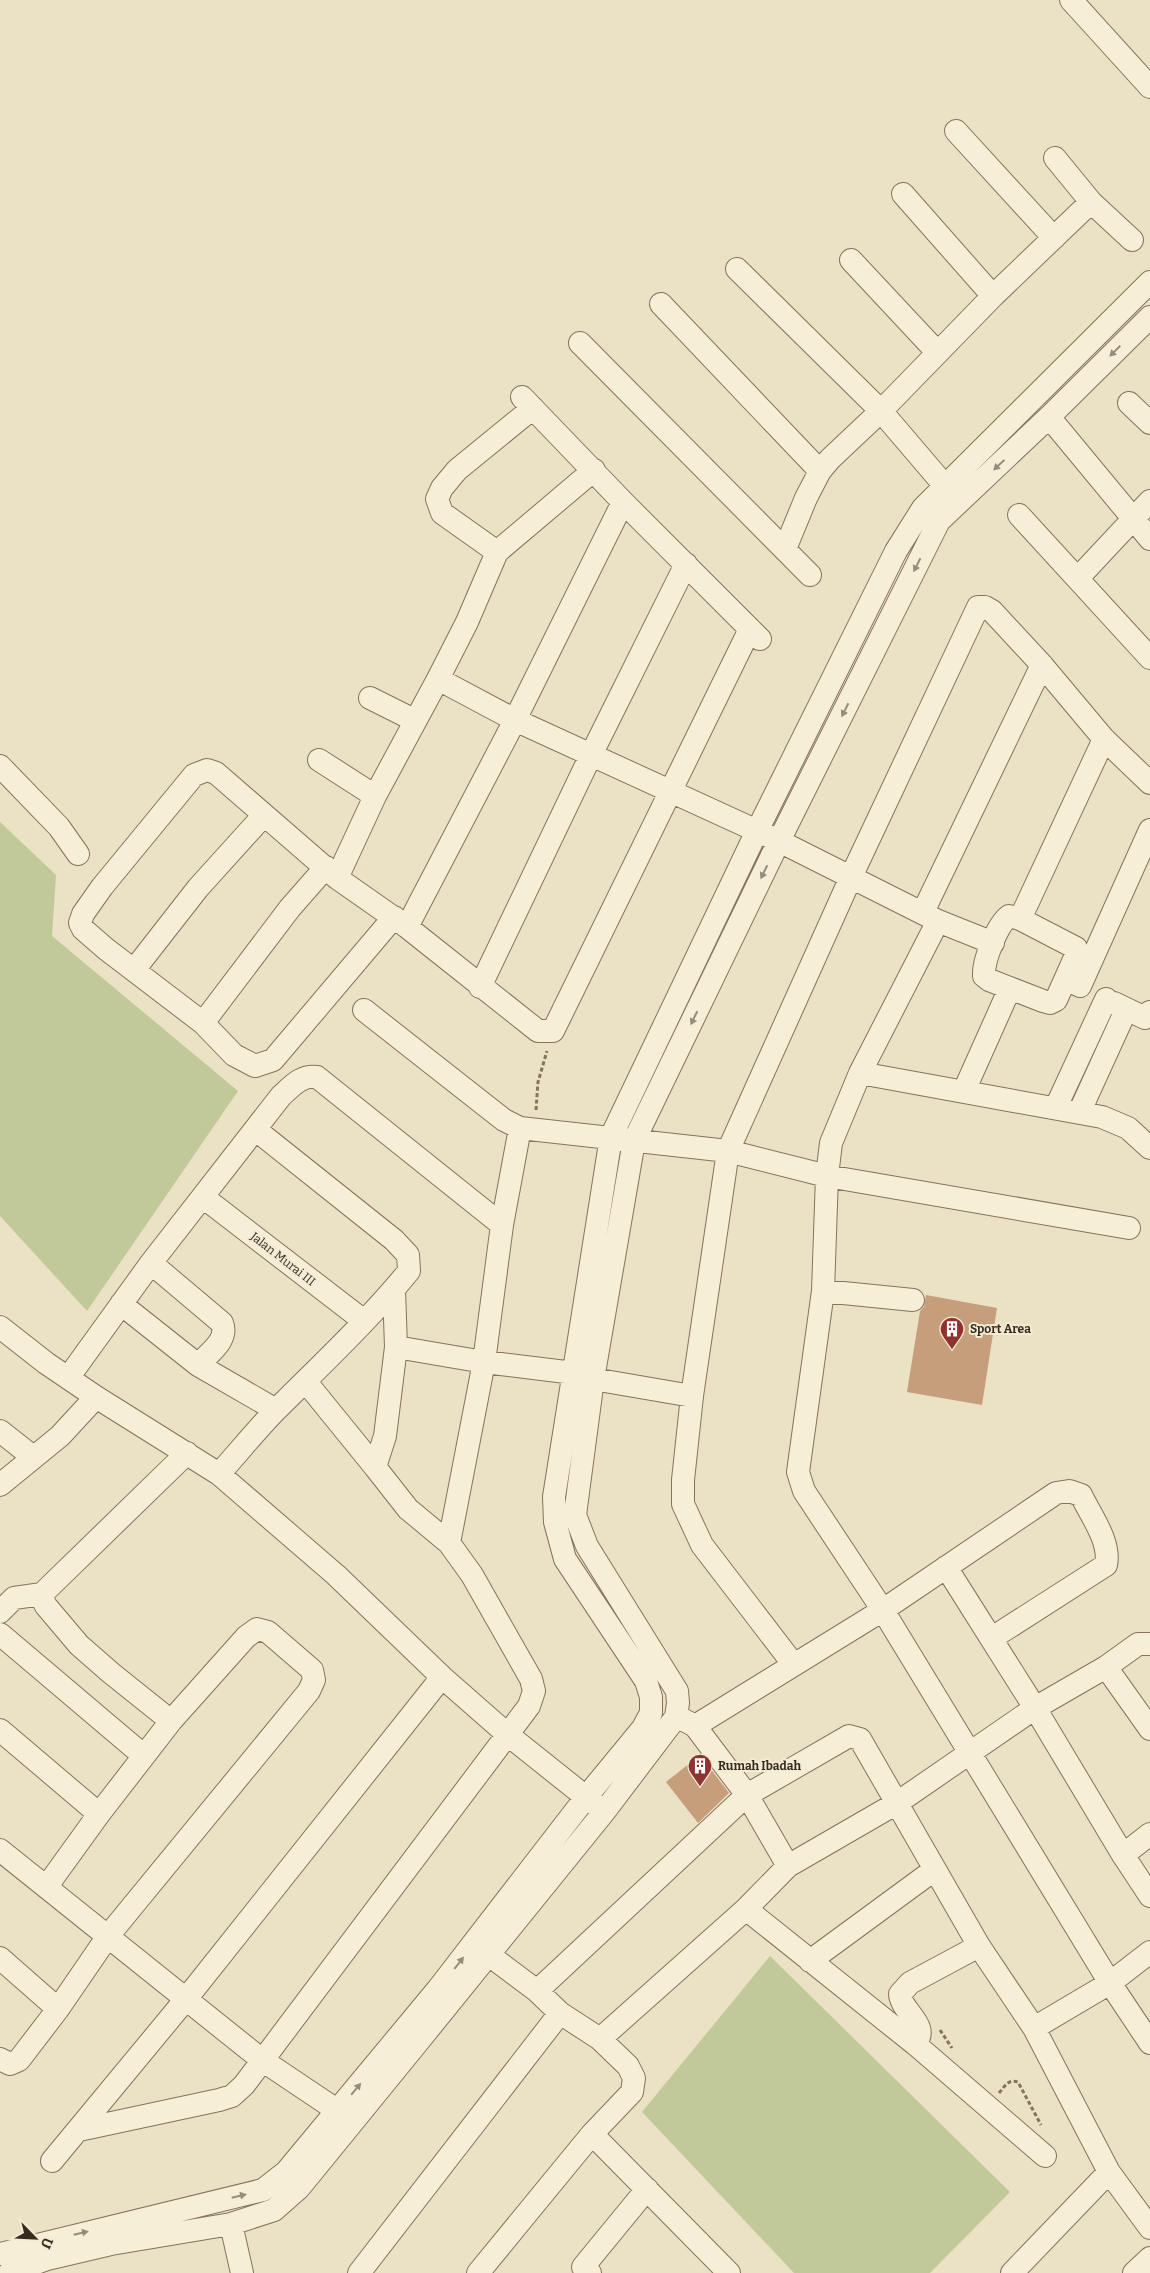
<svg xmlns="http://www.w3.org/2000/svg" width="1150" height="2273" viewBox="0 0 1150 2273" font-family="Bitter,serif">
<style>
.green{fill:#c2c999}
.building{fill:#c79e7c}
.lines{fill:none;stroke-linecap:round;stroke-linejoin:round}
.minor-casing{stroke:#85735c;stroke-width:24}
.path{stroke:#85735c;stroke-width:3;stroke-dasharray:4 2.5;stroke-linecap:butt}
.minor{stroke:#f7eed7;stroke-width:22}
.oneway{fill:#968c7b}
.labels{text-anchor:middle;dominant-baseline:central;stroke-width:4;stroke-linejoin:round;paint-order:stroke}
.street-label{font-size:12px;fill:#362b1f;stroke:#f3ebd3}
.poi-label{font-size:12px;font-weight:bold;fill:#362b1f;stroke:#f3ebd3;text-anchor:start}
</style>
<rect width="100%" height="100%" fill="#ebe1c4"/>
<!-- green -->
<path class="green" d="M0 822 56 875 52 936 238 1091 87 1311 0 1216Z
M770 1956 1010 2192 930 2273H794L642 2112Z"/>
<!-- building -->
<path class="building" d="M926 1295 997 1308 982 1405 907 1392 920 1311 924 1307Z
M700 1755 729 1793 698 1823 666 1782Z"/>
<g class="lines">
<defs>
<path id="minor" d="M1071 0 1150 87
M956 131 1054 238
M1055 158 1091 202
M903 194 993 296
M851 260 937 352
M737 269 881 411 945 486
M661 304 820 471
M580 343 810 575
M522 397 623 502 760 639
M1129 403 1150 423
M1049 417 1150 539
M1019 515 1150 658
M785 549 806 498 820 471 830 459 881 411 993 296 1091 202 1132 240
M497 552 442 513 437 499 442 488 457 470 533 408
M1078 578 1150 501
M438 679 467 622 497 552 594 470
M370 698 414 720
M319 760 375 796
M0 766 59 827 78 854
M337 878 375 796 438 679 515 720 779 841 938 921 993 943
M923 912 1042 665
M1009 916 1020 919 1076 948 1077 953 1056 1000 1050 1003 1043 1001 989 980 984 976C983 961 997 925 1009 916Z
M394 917 273 1060 255 1066 234 1055 203 1023 106 949 83 929 80 923 83 914 102 887 194 775 207 770 216 773 337 878 407 927 538 1031H553L750 629
M1020 919 1104 739
M938 921 860 1073 831 1143 827 1176 823 1291 798 1472 804 1491 884 1612 1110 1983 1150 2043
M407 927 515 720 623 502
M134 970 198 888 264 815
M1066 979 1080 986 1150 830
M480 987 591 755 686 564
M1114 1003 1145 1018 1150 1012
M364 1010 504 1120 520 1128 728 1151 827 1176 1129 1228
M203 1023 290 908 326 867
M860 1073 1102 1117 1128 1128 1150 1148
M964 1091 1010 988
M1056 1107 1106 999
M1080 1111 1126 1010
M203 1197 364 1321
M151 1263 222 1323C229 1340 209 1353 198 1365
M394 1290 396 1347 385 1436 375 1467 408 1509 449 1543
M823 1291 913 1300
M121 1304 198 1365 276 1410
M0 1327 46 1363 96 1397 219 1474 336 1575 442 1677 507 1734 597 1806
M396 1347 484 1362 574 1373
M68 1378 151 1263 281 1096C292 1086 301 1075 317 1077L502 1225
M593 1379 692 1396
M306 1382 375 1467
M0 1431 33 1457
M219 1474C238 1453 257 1429 277 1409 322 1364 369 1320 409 1271L408 1255 394 1240 256 1130
M0 1485 60 1436 96 1397
M946 1567 1035 1708 1123 1855 1150 1896
M42 1594 43 1600 46 1606 79 1645 111 1673 171 1721
M0 1612 14 1598 42 1594 187 1453
M0 1634 144 1756
M794 1665 702 1545 683 1504V1480L692 1396 728 1151 851 877 978 607H985L992 611 1042 665 1104 739 1150 783
M1106 1667 1150 1729
M682 1719 695 1726 747 1795 788 1866
M695 1726 883 1610 1056 1493 1069 1491 1081 1495C1091 1516 1111 1542 1106 1565L992 1638
M0 1730 99 1814
M0 1850 262 2060 338 2111 349 2120
M1123 1855 1150 1834
M746 1909 915 2044 1045 2156
M0 1958 58 2009
M810 1961 934 1870
M537 1991 747 1795 849 1736 860 1739 979 1946 1034 2028 1109 2172 1150 2228
M1034 2028 1110 1983 1150 1952
M600 2039 746 1909 788 1866 897 1803 1035 1708 1106 1667 1138 1644H1150
M915 2044C931 2025 901 2012 900 1994L910 1983 979 1946
M0 2059 10 2064 19 2060 58 2009 108 1936 309 1691 314 1680 312 1670 268 1632 257 1629 246 1637 171 1721 99 1814 47 1886
M79 2130 219 2100 232 2096 244 2085 529 1706 534 1691 531 1679 472 1575 449 1543 484 1362 502 1225 520 1128
M592 2134 729 2273
M52 2161 186 1999 442 1677
M231 2224 242 2273
M0 2254 263 2190 286 2172 438 1989 587 1796 643 1728 651 1713V1697L646 1681 565 1559 555 1522 554 1497 611 1137 757 831 896 551 923 508 1150 282
M9 2273 47 2259 111 2244 231 2224 274 2210 299 2188 422 2037 604 1812 676 1717 678 1703 677 1691 587 1546 575 1515 593 1379 634 1141 779 841 939 521 1049 417 1150 317
M359 2273 560 2013
M478 2273 592 2134 632 2092 634 2078 628 2066 600 2039 560 2013 537 1991 489 1955
M590 2273 583 2267 647 2189
M1012 2273 1109 2172
M1134 2273 1150 2258"/>
</defs>
<!-- minor casing -->
<use href="#minor" class="minor-casing"/>
<!-- path -->
<path class="path" d="M536 1110 538 1082 547 1051
M940 2030 952 2048
M999 2093C1005 2086 1008 2079 1018 2082L1041 2125"/>
<!-- minor -->
<use href="#minor" class="minor"/>
</g>
<!-- one-way arrows -->
<defs><path id="oneway-solid" d="M-6-.8H1V-3.2L6.5 0L1 3.2V.8H-6Z" transform="scale(1.25)"/></defs>
<g class="oneway">
<use href="#oneway-solid" transform="translate(1115 351) rotate(135)"/>
<use href="#oneway-solid" transform="translate(999 465) rotate(137)"/>
<use href="#oneway-solid" transform="translate(917 565) rotate(117)"/>
<use href="#oneway-solid" transform="translate(845 710) rotate(117)"/>
<use href="#oneway-solid" transform="translate(764 872) rotate(116)"/>
<use href="#oneway-solid" transform="translate(694 1018) rotate(116)"/>
<use href="#oneway-solid" transform="translate(459 1963) rotate(-52)"/>
<use href="#oneway-solid" transform="translate(356 2089) rotate(-50)"/>
<use href="#oneway-solid" transform="translate(239 2196) rotate(-13)"/>
<use href="#oneway-solid" transform="translate(81 2233) rotate(-13)"/>
</g>
<!-- icons -->
<defs>
<symbol id="building-pin" viewBox="-11 -11 22 30"><path d="M0 17L-7.5 6A9.5 9.5 0 1 1 7.5 6Z" fill="#90322f" stroke="#f3ebd3"/><path d="M-4-6H4V6H1V3H-1V6H-4ZM-2.5-4.3h1.7v1.8h-1.7ZM.8-4.3h1.7v1.8H.8ZM-2.5-1h1.7V.8h-1.7ZM.8-1h1.7V.8H.8Z" fill="#fff"/></symbol>
</defs>
<g fill-rule="evenodd">
<use href="#building-pin" x="938" y="1315" width="28" height="38"/>
<use href="#building-pin" x="686" y="1752" width="28" height="38"/>
</g>
<g class="labels">
<!-- street labels -->
<g class="street-label">
<text transform="translate(283 1259) rotate(38)">Jalan Murai III</text>
</g>
<!-- poi labels -->
<g class="poi-label">
<text x="970" y="1329">Sport Area</text>
<text x="718" y="1766">Rumah Ibadah</text>
</g>
</g>
<!-- north arrow -->
<g transform="translate(35 2238) rotate(114)" stroke="#f3ebd3" stroke-width="4" paint-order="stroke">
<path d="M0-4L9 19L0 12L-9 19Z" fill="#362b1f"/>
<text y="-8" font-size="14" font-weight="bold" text-anchor="middle" fill="#362b1f">U</text>
</g>
</svg>
